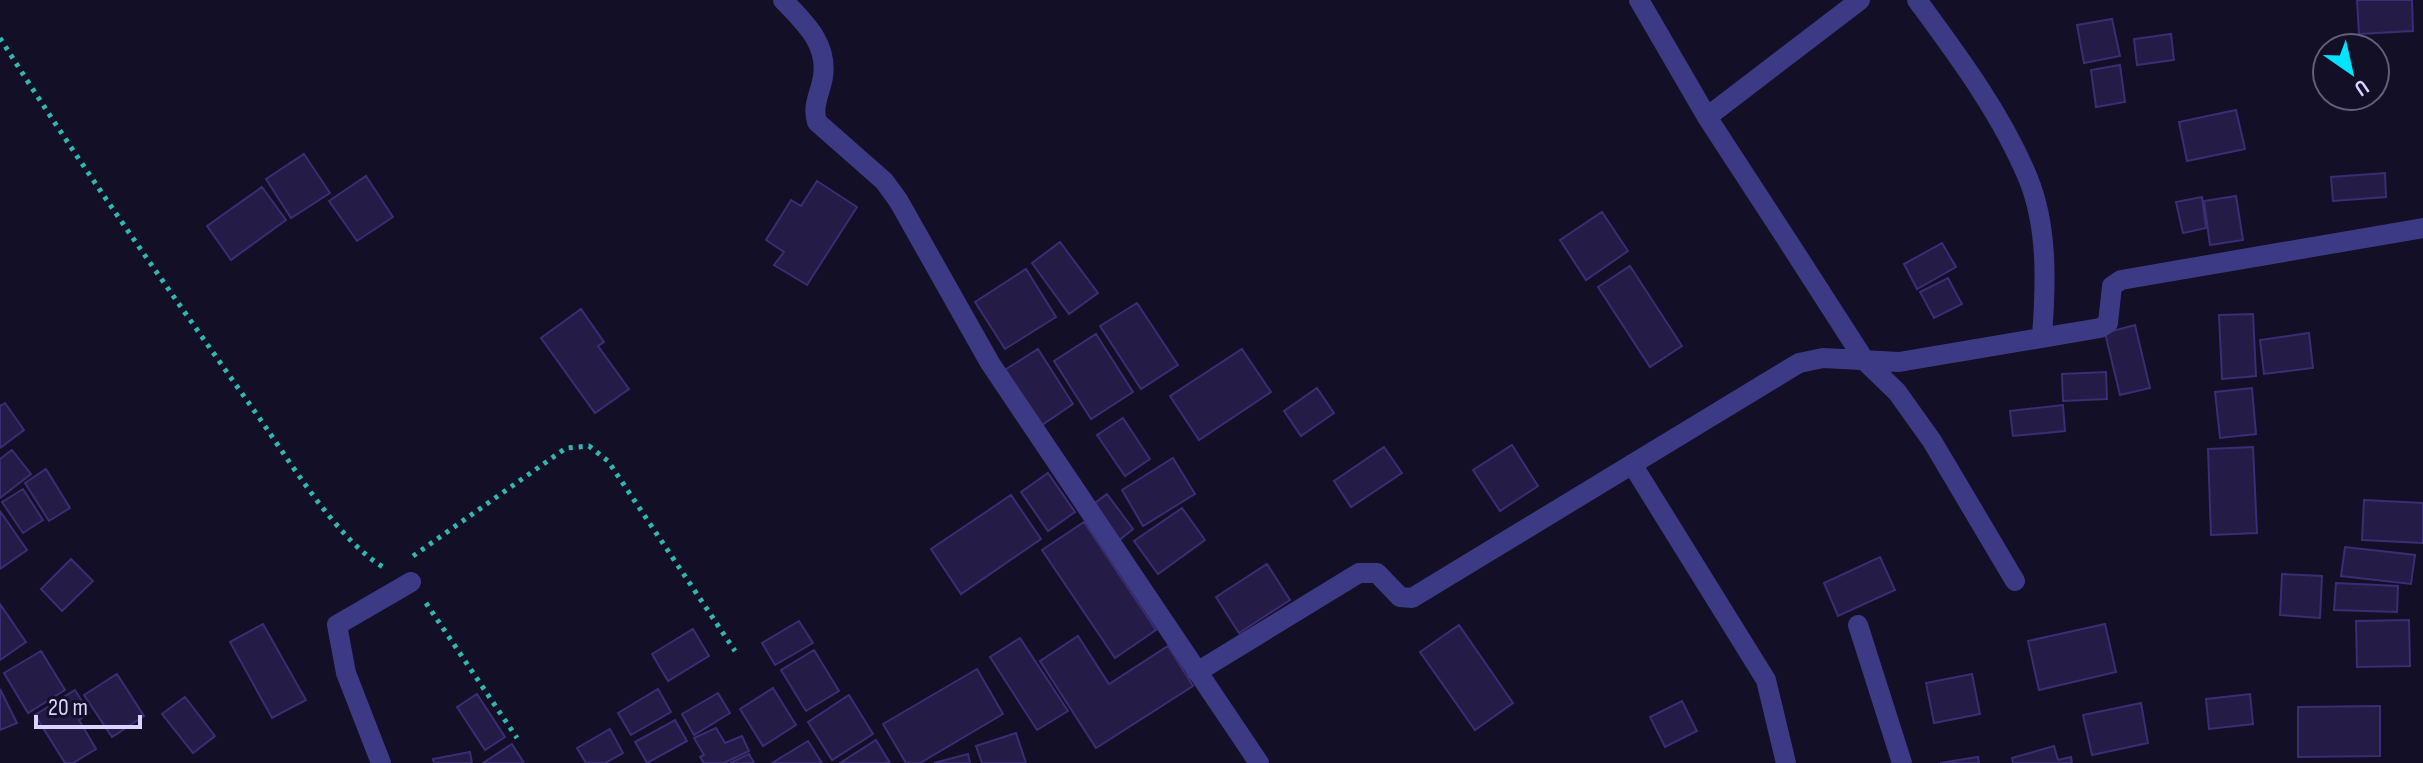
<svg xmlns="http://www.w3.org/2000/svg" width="2423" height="763" viewBox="0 0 2423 763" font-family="'Sofia Sans Condensed',sans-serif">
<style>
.building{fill:#241b47;stroke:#3b2d73;stroke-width:2}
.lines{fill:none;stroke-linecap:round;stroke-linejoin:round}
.path{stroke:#2fb8b0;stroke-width:5;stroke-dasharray:4 6;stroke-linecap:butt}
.minor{stroke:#3d3a85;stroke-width:20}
</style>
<rect width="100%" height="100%" fill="#130f26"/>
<!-- building -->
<path class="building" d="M2357 0H2412L2413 31 2359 34Z
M2112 19 2120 56 2084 63 2077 25Z
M2171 34 2174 60 2137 65 2134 39Z
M2120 65 2125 102 2096 107 2091 70Z
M2236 110 2245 149 2187 161 2179 122Z
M304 154 330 193 291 218 266 179Z
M2385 173 2386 197 2333 201 2331 177Z
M366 176 393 217 357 241 329 201Z
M817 181 857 207 807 285 774 265 784 252 766 240 791 200 801 206Z
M262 187 286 220 231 260 207 226Z
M2236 196 2243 240 2210 245 2204 201Z
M2202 197 2206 228 2183 233 2176 202Z
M1602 212 1628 251 1586 280 1560 240Z
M1060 242 1098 293 1069 314 1032 263Z
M1942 243 1956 267 1917 289 1904 264Z
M1630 266 1682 346 1650 367 1598 287Z
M1026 269 1056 317 1005 349 975 302Z
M1948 278 1962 304 1934 318 1920 292Z
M1137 303 1178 365 1141 389 1100 326Z
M581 309 604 342 598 346 629 389 595 413 541 338Z
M2253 314 2256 376 2222 379 2219 315Z
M2135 325 2150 388 2120 395 2105 333Z
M2309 333 2313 368 2264 374 2260 340Z
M1096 334 1133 392 1091 419 1054 361Z
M1038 349 1073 404 1039 427 1003 371Z
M1242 349 1271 392 1199 440 1170 396Z
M2106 372 2107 399 2063 401 2062 374Z
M1317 388 1334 413 1301 436 1284 411Z
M2252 388 2256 434 2220 438 2215 392Z
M5 403 24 430 0 448V406Z
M2063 405 2065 431 2013 436 2010 411Z
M1123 418 1150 459 1125 476 1097 435Z
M1512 445 1538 486 1500 511 1473 470Z
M1384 447 1402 473 1351 507 1334 481Z
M2253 447 2257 533 2211 535 2208 449Z
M12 450 31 474 0 498V459Z
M1173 458 1195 494 1143 526 1122 490Z
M46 469 70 508 49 521 25 483Z
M1048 473 1075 512 1048 531 1021 492Z
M23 489 43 520 23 533 2 502Z
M1107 494 1133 529 1117 542 1091 506Z
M1011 495 1041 539 961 594 931 549Z
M2364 500 2423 503V543L2362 540Z
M1182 508 1205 540 1158 574 1134 541Z
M0 511 27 550 0 569Z
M1084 522 1156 630 1115 658 1042 550Z
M2345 547 2415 555 2411 584 2341 576Z
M1880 557 1895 590 1838 616 1824 583Z
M71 559 93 581 62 611 41 589Z
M1267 564 1290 600 1239 633 1216 597Z
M2282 574 2322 576 2320 618 2280 615Z
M2336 583 2398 586 2397 612 2334 610Z
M0 604 26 642 0 660Z
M2409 620 2410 666 2357 667 2356 621Z
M799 621 813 643 775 665 762 643Z
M263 624 306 700 272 718 230 642Z
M2105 624 2116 672 2039 690 2028 641Z
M1459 625 1513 703 1475 730 1420 652Z
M693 629 709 656 668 681 652 654Z
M1078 636 1109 684 1168 646 1193 686 1096 748 1040 661Z
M1020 638 1068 711 1037 730 990 657Z
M814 650 839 691 806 711 781 670Z
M41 651 65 690 28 713 4 673Z
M977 669 1003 714 920 763H906L883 724Z
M117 674 144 716 112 737 84 695Z
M1972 674 1980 714 1934 723 1926 683Z
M773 688 796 725 763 746 740 709Z
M0 689 17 723 0 730Z
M658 689 671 712 631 735 618 713Z
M75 690 89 713 79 720 96 749 73 763H65L35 715Z
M718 693 730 713 694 735 682 714Z
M477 694 505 737 485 750 457 707Z
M2250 694 2253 724 2209 729 2206 699Z
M849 695 873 734 832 760 808 722Z
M185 697 215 736 193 753 162 714Z
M1682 701 1697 731 1665 747 1650 717Z
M2141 703 2148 743 2092 755 2083 715Z
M2380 706V756L2298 757V707Z
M675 720 687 741 647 763 635 742Z
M716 728 725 743 742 736 749 751 724 763H704L700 757 704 755 694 738Z
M610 729 623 753 605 763H586L577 748Z
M1016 733 1026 763H982L976 746Z
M876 740 890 763H840Z
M808 741 822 763H772Z
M512 744 524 763H483Z
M2054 746 2058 760 2071 757 2072 763H2013L2012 758Z
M470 752 472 763H434L433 759Z
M749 754 754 763H730Z
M968 754 970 763H934Z
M1978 757 1979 763H1940Z"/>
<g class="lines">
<!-- path -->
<path class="path" d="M0 38C80 165 166 286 253 409 286 455 335 538 383 567
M413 556 566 448 589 446 608 461 735 651
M426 603 517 738"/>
<!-- minor -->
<path class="minor" d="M783 0C804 22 828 43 823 77 820 94 812 105 817 122L884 181 898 200 990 363 1259 763
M1639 0 1707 117 1793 249 1865 361 1897 392 1932 441 2015 581
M1917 0C1958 56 2001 113 2028 178 2048 227 2046 284 2042 336
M1707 117 1860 0
M1632 464 1766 680 1786 763
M1858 625 1902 763
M1197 672 1359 573H1377L1400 597 1412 598 1799 363 1823 358 1899 362 2100 328 2108 323 2112 286 2121 280 2423 228
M381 763 346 673 337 625 411 582"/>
</g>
<!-- north arrow -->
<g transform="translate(2351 72) rotate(146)"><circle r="38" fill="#130f26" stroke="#625e7d" stroke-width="2"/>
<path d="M0-6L14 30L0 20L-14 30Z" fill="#00e5ff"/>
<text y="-12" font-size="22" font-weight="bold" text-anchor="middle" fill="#d9d4ff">U</text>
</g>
<!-- scale -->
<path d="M36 715v12h104v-12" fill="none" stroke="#d9d4ff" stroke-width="4"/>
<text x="48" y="715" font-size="24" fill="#d9d4ff" stroke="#130f26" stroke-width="6" paint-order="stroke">20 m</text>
</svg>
